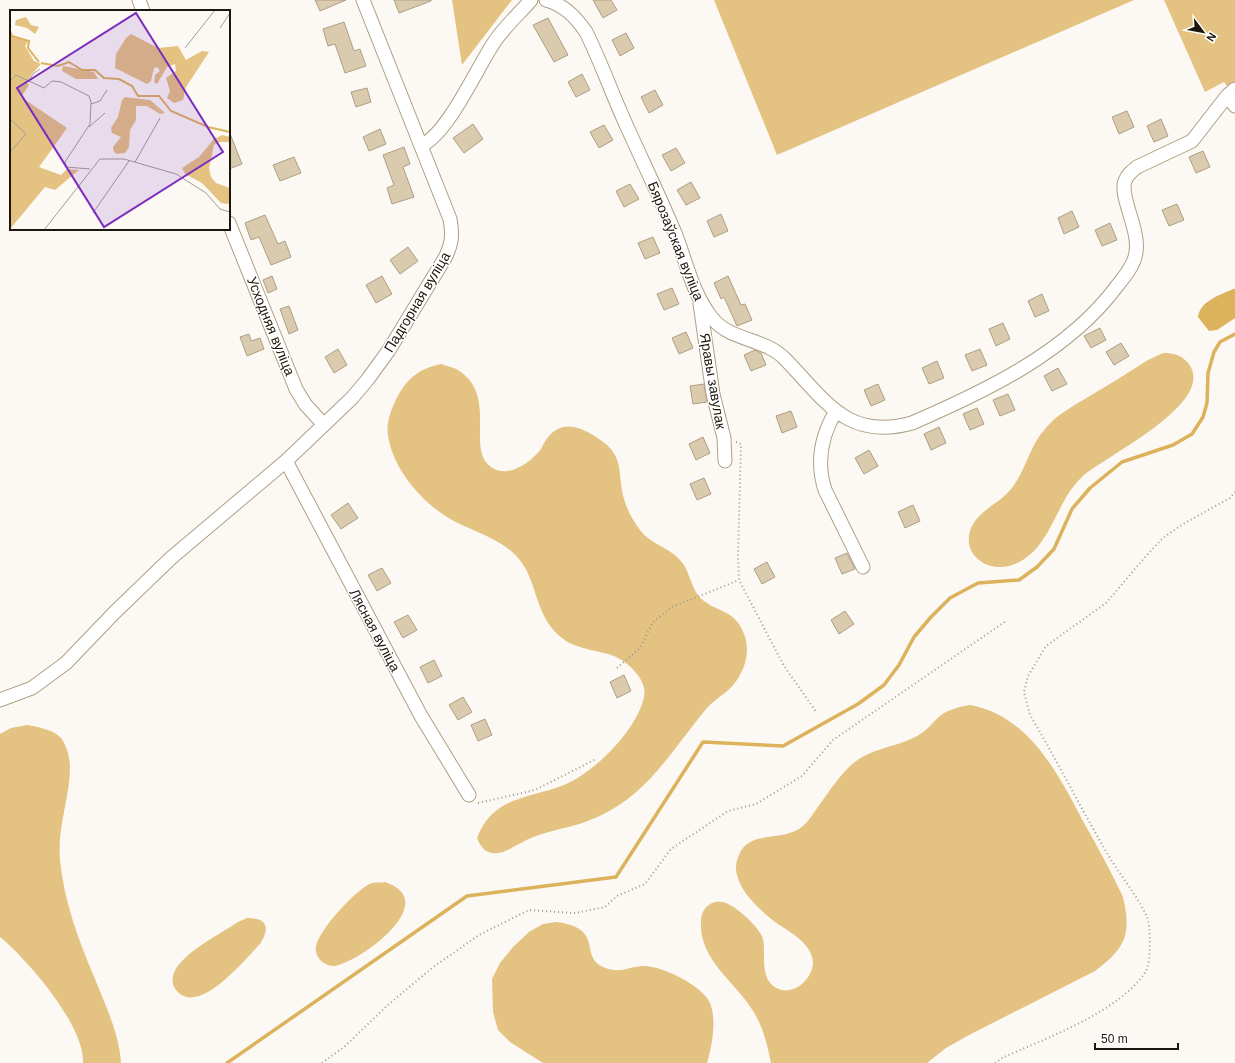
<svg xmlns="http://www.w3.org/2000/svg" width="1235" height="1063" viewBox="0 0 1235 1063" font-family="Arial,sans-serif">
<style>
.green{fill:#e4c281}
.water{fill:#ddb25c}
.lines{fill:none;stroke-linecap:round;stroke-linejoin:round}
.stream{stroke:#ddb25c;stroke-width:3.5}
.building{fill:#dacaae;stroke:#ae9f84}
.minor-casing{stroke:#ae9f84;stroke-width:15}
.path{stroke:#9d9992;stroke-width:2;stroke-dasharray:1 3;stroke-linecap:butt}
.minor{stroke:#fff;stroke-width:13}
.labels{text-anchor:middle;dominant-baseline:central;stroke-width:3;stroke-linejoin:round;paint-order:stroke}
.street-label{font-size:14px;fill:#1c160c;stroke:#fff}
.inset-river{fill:none;stroke:#ddb25c;stroke-width:2}
.inset-road{fill:none;stroke:#a29e97;stroke-width:1}
.view{fill:#7b2cbf;fill-opacity:0.15;stroke:#7b2cbf;stroke-width:2}
.inset-edge{fill:none;stroke:#1c160c;stroke-width:2}
</style>
<rect width="100%" height="100%" fill="#fcf9f4"/>
<!-- green -->
<path class="green" d="M452 0H512L462 65Z
M714 0H1134L777 155Z
M1164 0H1235V97L1224 82 1205 92Z
M1163 353C1174 353 1181 355 1188 363 1220 402 1103 457 1082 477 1054 503 1051 552 1012 565 987 574 959 553 972 526 978 514 992 506 1002 498 1025 480 1026 450 1045 429 1056 415 1073 406 1088 397 1108 385 1128 373 1148 360Z
M441 364C446 366 453 367 458 370 499 396 465 449 491 467 508 479 530 463 541 449 543 445 545 441 548 437 563 419 582 427 599 439 627 457 616 476 625 502 628 512 634 522 640 530 649 543 668 547 679 559 691 570 690 591 704 601 720 613 735 610 744 634 751 651 745 670 734 684 727 693 715 699 707 708 666 757 643 805 576 825 558 830 538 833 521 843 512 847 503 855 492 853 484 852 480 845 477 838 493 796 528 799 564 785 595 772 637 730 644 697 648 680 628 662 614 656 598 650 581 650 566 641 530 617 541 575 511 551 491 534 463 529 441 513 417 496 392 466 388 435 386 425 390 413 394 404 404 381 417 369 441 364Z
M970 705C1029 716 1057 772 1083 821 1097 846 1111 871 1123 897 1132 935 1125 948 1095 971L969 1035 946 1048 927 1063H771C767 1044 763 1025 751 1008 733 980 699 959 701 922 701 915 703 909 709 905 713 901 723 901 728 904 738 908 761 929 763 939 766 953 760 974 772 985 789 1000 813 981 813 962 811 940 784 930 770 918 757 907 741 892 737 875 735 868 736 862 739 855 748 829 784 843 803 826 808 822 812 815 815 811 826 796 836 780 849 767 869 748 890 749 913 738 925 733 931 724 940 716 949 709 959 707 970 705Z
M27 725C38 727 50 729 59 736 66 742 70 758 70 767 70 798 57 827 60 860 64 902 79 941 95 979 106 1007 119 1033 121 1063H83C85 1026 28 960 0 937V734L11 728Z
M385 882C443 901 361 962 334 966 329 966 323 963 320 960 317 956 315 952 316 946 319 930 357 888 372 883 376 882 381 883 385 882Z
M247 918C268 918 270 928 260 944 245 959 195 1022 174 987 171 980 173 973 177 967 190 949 220 934 238 922Z
M556 922C604 928 580 954 601 966 619 975 627 967 643 966 661 965 703 986 710 1003 717 1020 712 1046 707 1063H543L510 1042 498 1030 493 1012 492 979 500 963 513 947 529 932 543 924Z"/>
<!-- water -->
<path class="water" d="M1233 289H1235V318L1217 330 1209 331 1198 317C1200 301 1220 295 1233 289Z"/>
<g class="lines">
<!-- stream -->
<path class="stream" d="M227 1063 467 896 616 877 703 742 783 746 858 704 884 685 899 665 914 637 931 617 950 598 978 583 1019 580 1037 567 1054 549 1072 509 1090 488 1122 462 1173 445 1192 434 1203 417 1207 403 1208 373 1214 352 1220 342 1235 334"/>
</g>
<!-- building -->
<path class="building" d="M315 0H346L320 11Z
M394 0H431V1L399 13Z
M593 0H611L617 10 603 18Z
M548 18 568 55 554 62 533 25Z
M344 22 354 51 360 49 366 66 345 73 335 44 328 46 323 29Z
M626 33 634 48 620 56 612 40Z
M582 74 590 90 576 97 568 82Z
M367 88 371 102 356 107 351 92Z
M655 90 663 105 649 113 641 97Z
M1127 111 1134 127 1119 134 1112 117Z
M1161 119 1168 136 1154 142 1147 126Z
M473 124 483 139 464 153 453 138Z
M604 125 613 140 599 148 590 132Z
M380 129 386 144 369 151 363 137Z
M229 131 242 164 229 169Z
M404 147 410 164 403 167 414 197 392 204 387 188 394 185 383 155Z
M676 148 685 163 671 171 662 155Z
M1203 151 1210 167 1196 173 1189 157Z
M294 157 301 173 280 181 273 165Z
M691 182 700 198 686 205 677 190Z
M630 184 639 199 624 207 616 191Z
M1177 204 1184 220 1169 226 1162 210Z
M1072 211 1079 227 1064 234 1058 218Z
M721 214 728 231 714 237 707 221Z
M265 215 278 244 285 241 291 257 271 265 259 237 251 240 245 223Z
M1110 223 1117 240 1102 246 1095 230Z
M653 237 660 253 645 259 638 243Z
M408 247 418 261 400 274 390 260Z
M272 276 277 289 268 293 263 280Z
M382 276 392 294 376 303 366 285Z
M728 276 741 305 745 304 752 320 737 326 724 297 721 299 714 283Z
M672 288 679 304 664 310 657 294Z
M1042 294 1049 311 1035 317 1028 301Z
M289 306 298 330 289 334 280 309Z
M1003 323 1010 339 996 346 989 329Z
M1100 328 1106 340 1091 348 1084 336Z
M686 332 693 348 679 354 672 338Z
M249 334 251 341 260 338 264 349 247 356 240 337Z
M1121 343 1129 356 1114 365 1106 352Z
M338 349 347 365 334 373 325 357Z
M980 349 987 365 972 371 965 355Z
M755 350 761 353 766 365 751 371 744 355Z
M937 361 944 378 929 384 922 368Z
M1058 368 1067 384 1052 391 1044 376Z
M704 384 707 402 693 404 690 386Z
M878 384 885 400 871 406 864 390Z
M1008 394 1015 410 1000 416 993 400Z
M977 408 984 424 970 430 963 414Z
M791 411 797 427 782 433 776 416Z
M939 427 946 443 931 450 924 434Z
M703 437 710 453 696 460 689 444Z
M869 450 878 466 864 474 855 458Z
M704 478 711 494 697 500 690 484Z
M348 503 358 518 341 529 331 515Z
M913 505 920 521 905 528 898 512Z
M847 553 855 569 842 574 835 558Z
M767 562 775 577 762 584 754 569Z
M382 568 391 583 377 591 368 575Z
M845 611 854 624 839 634 831 620Z
M408 615 417 630 403 638 394 622Z
M434 660 442 676 428 683 420 667Z
M624 675 631 691 617 698 610 682Z
M463 697 472 712 458 720 449 705Z
M485 719 492 735 478 741 471 725Z"/>
<g class="lines">
<defs>
<path id="minor" d="M139 0 143 11
M546 0C564 5 575 16 586 32 600 60 611 91 624 120 641 158 659 195 675 233 686 261 693 295 712 318 730 341 765 338 785 359 825 400 847 441 912 423 986 391 1068 352 1117 286 1125 276 1135 264 1136 252 1140 230 1119 196 1125 181 1127 175 1132 171 1137 167L1192 141 1227 96 1235 89
M1227 96 1235 106
M422 145C448 133 476 70 493 44 503 28 519 14 531 0
M229 223 296 389 305 404 323 424
M700 304 713 394 724 438 725 461
M836 411C821 436 816 462 825 490L863 567
M286 461 421 716 469 795
M0 700 32 688 66 663 114 613 171 558 286 461 352 398 368 379 389 350 445 258C452 244 453 235 450 219L363 0"/>
</defs>
<!-- minor casing -->
<use href="#minor" class="minor-casing"/>
<!-- path -->
<path class="path" d="M736 442 741 444 738 555 739 580 784 666 817 713
M617 668 640 648 653 622 672 607 739 580
M478 803 535 790 596 759
M322 1063 344 1047 389 1004 432 968 479 935 529 910 575 913 605 907 617 896 645 884 671 849 728 811 756 804 802 776 833 740 1006 621
M995 1063 1002 1058C1046 1038 1120 1012 1146 971 1151 962 1151 927 1147 917 1137 895 1119 874 1107 853 1080 807 1057 760 1030 715L1024 692 1028 676 1046 646 1106 603 1146 556 1163 538 1183 524 1230 498 1235 492"/>
<!-- minor -->
<use href="#minor" class="minor"/>
</g>
<g class="labels">
<!-- street labels -->
<g class="street-label">
<text transform="translate(676 241) rotate(68)">Бярозаўская вуліца</text>
<text transform="translate(417 302) rotate(-59)">Падгорная вуліца</text>
<text transform="translate(271 326) rotate(68)">Усходняя вуліца</text>
<text transform="translate(713 381) rotate(80)">Яравы завулак</text>
<text transform="translate(375 630) rotate(62)">Лясная вуліца</text>
</g>
</g>
<!-- overview -->
<g transform="translate(10 10)">
<rect width="220" height="220" fill="#fcf9f4"/>
<path d="M16 7 21 15 29 17 25 24 17 18 5 15 6 10ZM121 24 148 38 168 36 176 50 192 41 199 42 176 77 173 90 164 93 157 88 160 81 156 68 166 61 165 54 157 57 147 74 144 72 145 65 150 61 147 57 144 58 141 71 137 74 105 58 106 44 116 28ZM0 26 18 31 15 36 24 51 31 54 21 65 17 73 19 75 11 87 57 118 29 157 51 165 57 159 69 160 45 180 35 177 0 219ZM53 56 84 62 88 69H66L52 61ZM115 87 140 90 155 103 150 104 137 96H126V110L120 120 119 137 115 143 107 144 104 142 103 137 111 127 102 123 101 118 108 107 112 90ZM212 125 220 127V132H209L204 135 199 158 201 167 206 173 220 178V193L217 194 211 193 192 173 175 164 172 158 189 147 204 129Z" fill="#e4c281"/>
<path class="inset-river" d="M0 21 2 26 19 31 18 38 29 52M31 53 48 56 59 52 72 60H85L94 68 109 69 122 76 128 86H149L161 101 198 117 220 122"/>
<path class="inset-road" d="M210 18 220 3M175 38 205 0M0 71 6 65 34 78 42 71 51 72 79 86 81 92 80 114 55 152 56 157 80 159M18 72 23 64 30 59M81 94 90 91 97 80M0 109 16 124 0 142M79 117 95 103M125 152 150 108M83 203 119 151M34 220 90 149H114L166 164 196 183 210 199 220 202"/>
<path class="view" d="M126 3 213 142 94 217 7 78Z"/>
<rect width="220" height="220" class="inset-edge"/>
</g>
<!-- north arrow -->
<g transform="translate(1203 32) rotate(122)" stroke="#ffffff" stroke-width="3" paint-order="stroke">
<path d="M0-3L7 15L0 10L-7 15Z" fill="#1c160c"/>
<text y="-6" font-size="11" font-weight="bold" text-anchor="middle" fill="#1c160c">N</text>
</g>
<!-- scale -->
<path d="M1095 1043v6h83v-6" fill="none" stroke="#1c160c" stroke-width="2"/>
<text x="1101" y="1043" font-size="12" fill="#1c160c" stroke="#ffffff" stroke-width="3" paint-order="stroke">50 m</text>
</svg>
